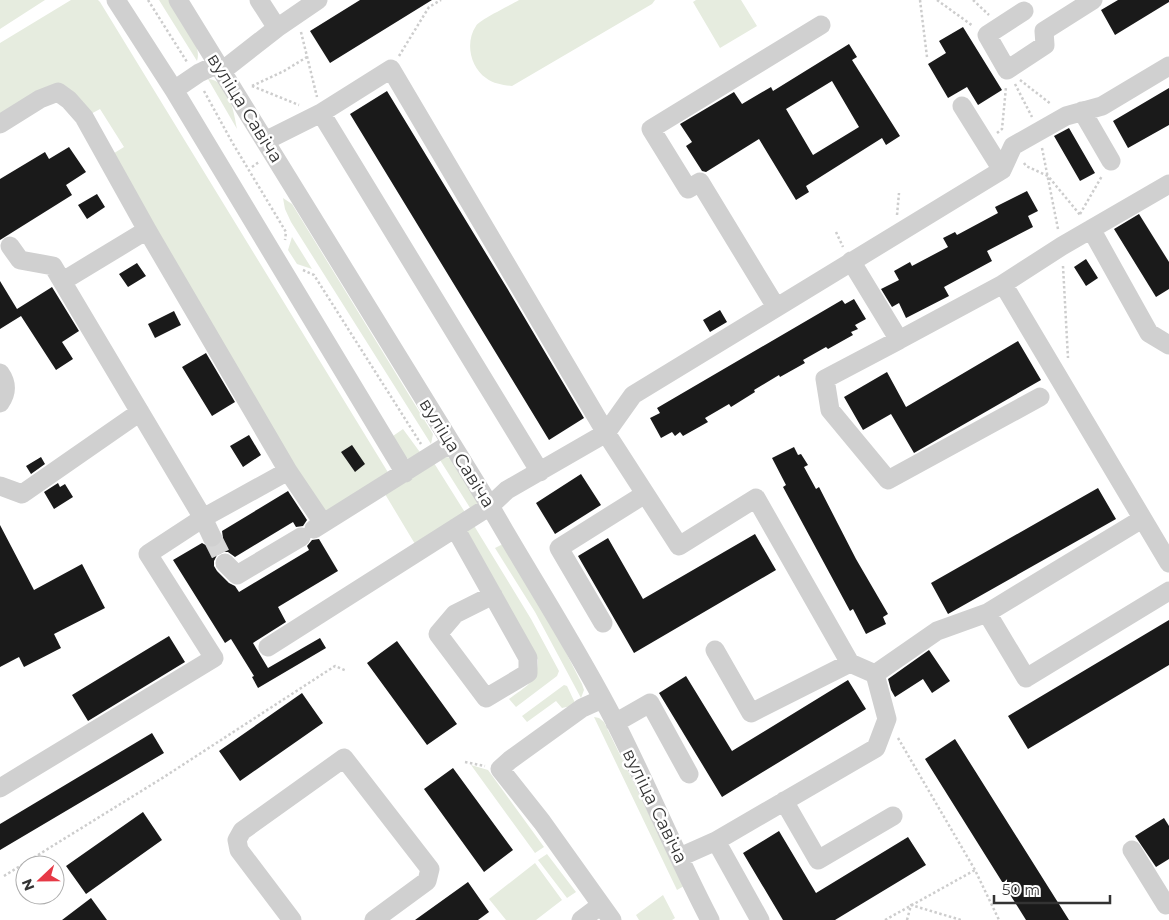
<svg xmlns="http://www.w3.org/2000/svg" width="1169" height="920" viewBox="0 0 1169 920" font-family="Montserrat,sans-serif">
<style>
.green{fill:#e6ecdf}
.building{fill:#1a1a1a;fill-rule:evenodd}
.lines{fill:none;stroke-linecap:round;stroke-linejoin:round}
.minor-tunnel{stroke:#d6d6d6;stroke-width:19;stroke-dasharray:19 9;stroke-linecap:butt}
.path{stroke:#cdcdcd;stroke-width:2.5;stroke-dasharray:2.5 2.5;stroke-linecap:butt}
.minor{stroke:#d0d0d0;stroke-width:19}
.labels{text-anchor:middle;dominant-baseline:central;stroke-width:5;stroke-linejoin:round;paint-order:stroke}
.street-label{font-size:18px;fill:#333;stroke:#fff}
</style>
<rect width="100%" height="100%" fill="#fff"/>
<!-- green -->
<path class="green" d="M0 0H45L0 29Z
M71 0H98L100 2 389 474 333 510H323L317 505 111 155 124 147 100 109 87 116 64 89 0 117V43Z
M159 0H169C179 15 203 43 197 61Z
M519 0H655L652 4 512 86C503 85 494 84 486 78 470 67 465 42 476 26 479 20 511 5 519 0Z
M696 0H741L757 26 720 48 693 2Z
M208 79C229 80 234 113 237 129Z
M283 198 292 204 433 434 431 444 291 222 285 209Z
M292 237 312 269 297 264 288 250Z
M403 429 422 455 412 461 403 456 393 436Z
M446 457 451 458 478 501 477 507 472 511 440 460Z
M434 463 466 514 415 544 385 494Z
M473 524 531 619 559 671 557 676 516 707 509 699C526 686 537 683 538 660L467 532 469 526Z
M503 544 556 633 582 684 584 690 581 698 535 612 495 548Z
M564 685 567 686 576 705 562 708 556 701 527 722 522 716Z
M594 717 599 718 604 722 684 886 677 890Z
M471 765 488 770 544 847 535 853Z
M547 854 576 892 567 898 538 860Z
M535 863 562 900 536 920H506L489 899Z
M663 895 675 918 672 920H639L636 915Z"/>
<!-- building -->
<path class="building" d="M360 0H432L330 63 310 31Z
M1118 0H1169V2L1115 35 1101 10Z
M963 27 1002 90 978 105 967 87 948 98 928 64 946 53 939 41Z
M849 44 857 57 852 60 900 136 886 145 882 138 806 186 809 192 796 200 759 139 706 172 702 171 686 146 692 142 680 124 734 92 742 104 771 87 773 91ZM832 81 859 127 813 155 786 109Z
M1169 88V125L1128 148 1113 121Z
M387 91 507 288 584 418 549 440 350 114Z
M1069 128 1095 173 1080 181 1054 136Z
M69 147 86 172 66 185 72 195 0 240V179L45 152 49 159Z
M1027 191 1038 211 1028 216 1033 227 987 251 992 261 944 287 949 296 906 318 899 303 892 307 881 289 899 280 894 271 910 262 912 266 948 247 943 238 955 232 957 235 998 213 995 207Z
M97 194 105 207 87 219 78 205Z
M1139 214 1169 262V289L1156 297 1114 229Z
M1086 259 1098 278 1086 286 1074 267Z
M137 263 146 276 128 287 119 274Z
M0 281 17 309 52 287 79 331 62 342 73 359 56 370 21 316 0 329Z
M854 299 866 319 855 325 858 329 851 332 853 335 828 349 826 347 803 360 805 363 780 377 779 375 754 390 755 392 731 407 729 404 705 418 708 422 683 436 680 432 675 436 672 432 661 438 650 418 660 413 657 408 842 300 845 304Z
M720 310 727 322 710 332 703 320Z
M174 311 181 325 155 338 148 324Z
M1018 341 1041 380 914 453 891 414 863 430 844 397 887 372 906 407Z
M206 353 235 402 212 416 182 367Z
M249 435 261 455 243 467 230 446Z
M352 445 365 464 355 472 341 452Z
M794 447 798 455 801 454 808 465 804 467 816 489 819 487 856 559 888 614 883 617 886 624 866 634 853 609 850 611 783 487 786 485 772 458Z
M41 457 45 464 31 474 26 466Z
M581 474 601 505 555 534 536 503Z
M58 483 60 487 65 484 73 497 54 509 44 492Z
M1098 488 1116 519 948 614 931 583Z
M288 491 307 520 303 526 296 527 293 522 235 557 228 552H223L217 555 214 561V566L217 571 229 583 235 586 239 592 309 550 307 546 312 540 319 539 338 571 278 607 286 622 253 643 268 668 320 638 326 648 258 688 252 677 254 676 231 639 225 643 173 560 202 543 211 548 217 547 221 544 223 538 222 531Z
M0 525 34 590 82 564 105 608 54 634 61 648 24 667 19 657 0 667Z
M755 534 776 570 634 653 578 556 608 538 643 599Z
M1169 620V665L1028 749 1008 716Z
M169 636 185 662 88 721 72 695Z
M397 641 457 724 427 745 367 663Z
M929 650 950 681 932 693 923 679 895 697 891 690 888 679Z
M686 676 732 751 848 680 866 709 722 797 659 693Z
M302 693 323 723 240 781 219 751Z
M152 733 164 753 0 850V824Z
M955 739 1069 920H1026L925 759Z
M453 768 513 850 484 872 424 789Z
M143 812 162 840 86 894 66 866Z
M1164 818 1169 826V859L1156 867 1135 836Z
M779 831 816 893 908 837 926 865 835 920H783L743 853Z
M468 882 489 912 478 920H415Z
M91 898 107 920H62Z"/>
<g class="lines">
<!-- minor-tunnel -->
<path class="minor-tunnel" d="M212 537 225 563"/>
<!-- path -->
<path class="path" d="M148 0 187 62
M920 0 927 57
M937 0 973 26
M973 0 989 15
M301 32 317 97
M399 56 429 7 441 0
M1020 80 1051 104
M1015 84 1032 117
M252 86 299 105
M252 86 284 71 307 57
M204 91 232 142 286 232 285 240
M997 133 1002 129 1006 87
M1042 148 1058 229
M1024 163 1026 166 1048 176 1081 216
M252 167 259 162
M1080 214 1102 176
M897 215 899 193
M836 232 843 247
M1063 266 1068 358
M303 270 314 275 421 444
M898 738 975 870 999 920
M465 762 485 766
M4 876 164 777 335 666 347 671
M885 920 975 870
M907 920 911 905 961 920"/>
<!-- minor -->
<path class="minor" d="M116 0 174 90 405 473
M178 0 490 506C531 578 577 648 615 722 648 787 676 855 710 920
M259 0 277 28
M1024 11 987 35 1007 70 1045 45 1044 31 1093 0
M222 71 277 28 318 0
M174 90 199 73 218 64
M962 106 1002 170
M1082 111 1111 161
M0 124 40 99 58 92 69 100 84 117 147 230 288 471 323 523
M265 141 321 113
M1091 229 1149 333 1169 345
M10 246 20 260 53 266 203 518 212 537
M851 261 899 340 1003 284 1169 563
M63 281 147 230
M1003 284 1062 246 1169 184
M776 307 700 182 688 189 651 129 821 25
M899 340 825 379 830 410 888 480 1040 397
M0 373C7 383 7 393 0 403
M540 472 321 113 391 69 606 433 679 546 756 498 850 663
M0 486 22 494 140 412
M1142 519 987 613 1026 678 1169 591
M455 528 528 658V673L486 698 438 634 455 614 493 595
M314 529 451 443
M225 563 237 575 301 537
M603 623 559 548 645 494
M268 647 490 506 507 490 606 433 633 395 1002 170 1013 146 1066 116 1102 106 1169 66
M875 674 937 631 987 613
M602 699 582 708 510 760 500 769 542 822 612 920
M615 723 650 703 689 774
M0 788 214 658 148 554 203 518 288 471
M784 801 818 860 893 816
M716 841 760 920
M1132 850 1166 905 1169 903
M680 857 716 841 876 748 887 719 875 674 850 663 751 713 715 650
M292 920 239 850 237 840 242 831 344 758 430 869 427 881 374 920
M581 920 601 905"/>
</g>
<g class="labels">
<!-- street labels -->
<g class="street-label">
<text transform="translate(245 108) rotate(58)">вуліца Савіча</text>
<text transform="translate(457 453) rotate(58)">вуліца Савіча</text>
<text transform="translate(655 806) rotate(64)">вуліца Савіча</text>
</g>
</g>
<!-- north arrow -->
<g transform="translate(40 880) rotate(248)"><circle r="24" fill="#ffffff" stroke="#adadad"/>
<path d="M0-4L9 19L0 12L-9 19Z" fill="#e63946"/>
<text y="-8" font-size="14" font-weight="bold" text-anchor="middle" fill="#333333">N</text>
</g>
<!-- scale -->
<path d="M994 895v8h116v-8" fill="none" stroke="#333333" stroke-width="2.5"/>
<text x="1002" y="895" font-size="15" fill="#333333" stroke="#ffffff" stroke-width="4" paint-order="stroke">50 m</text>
</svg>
